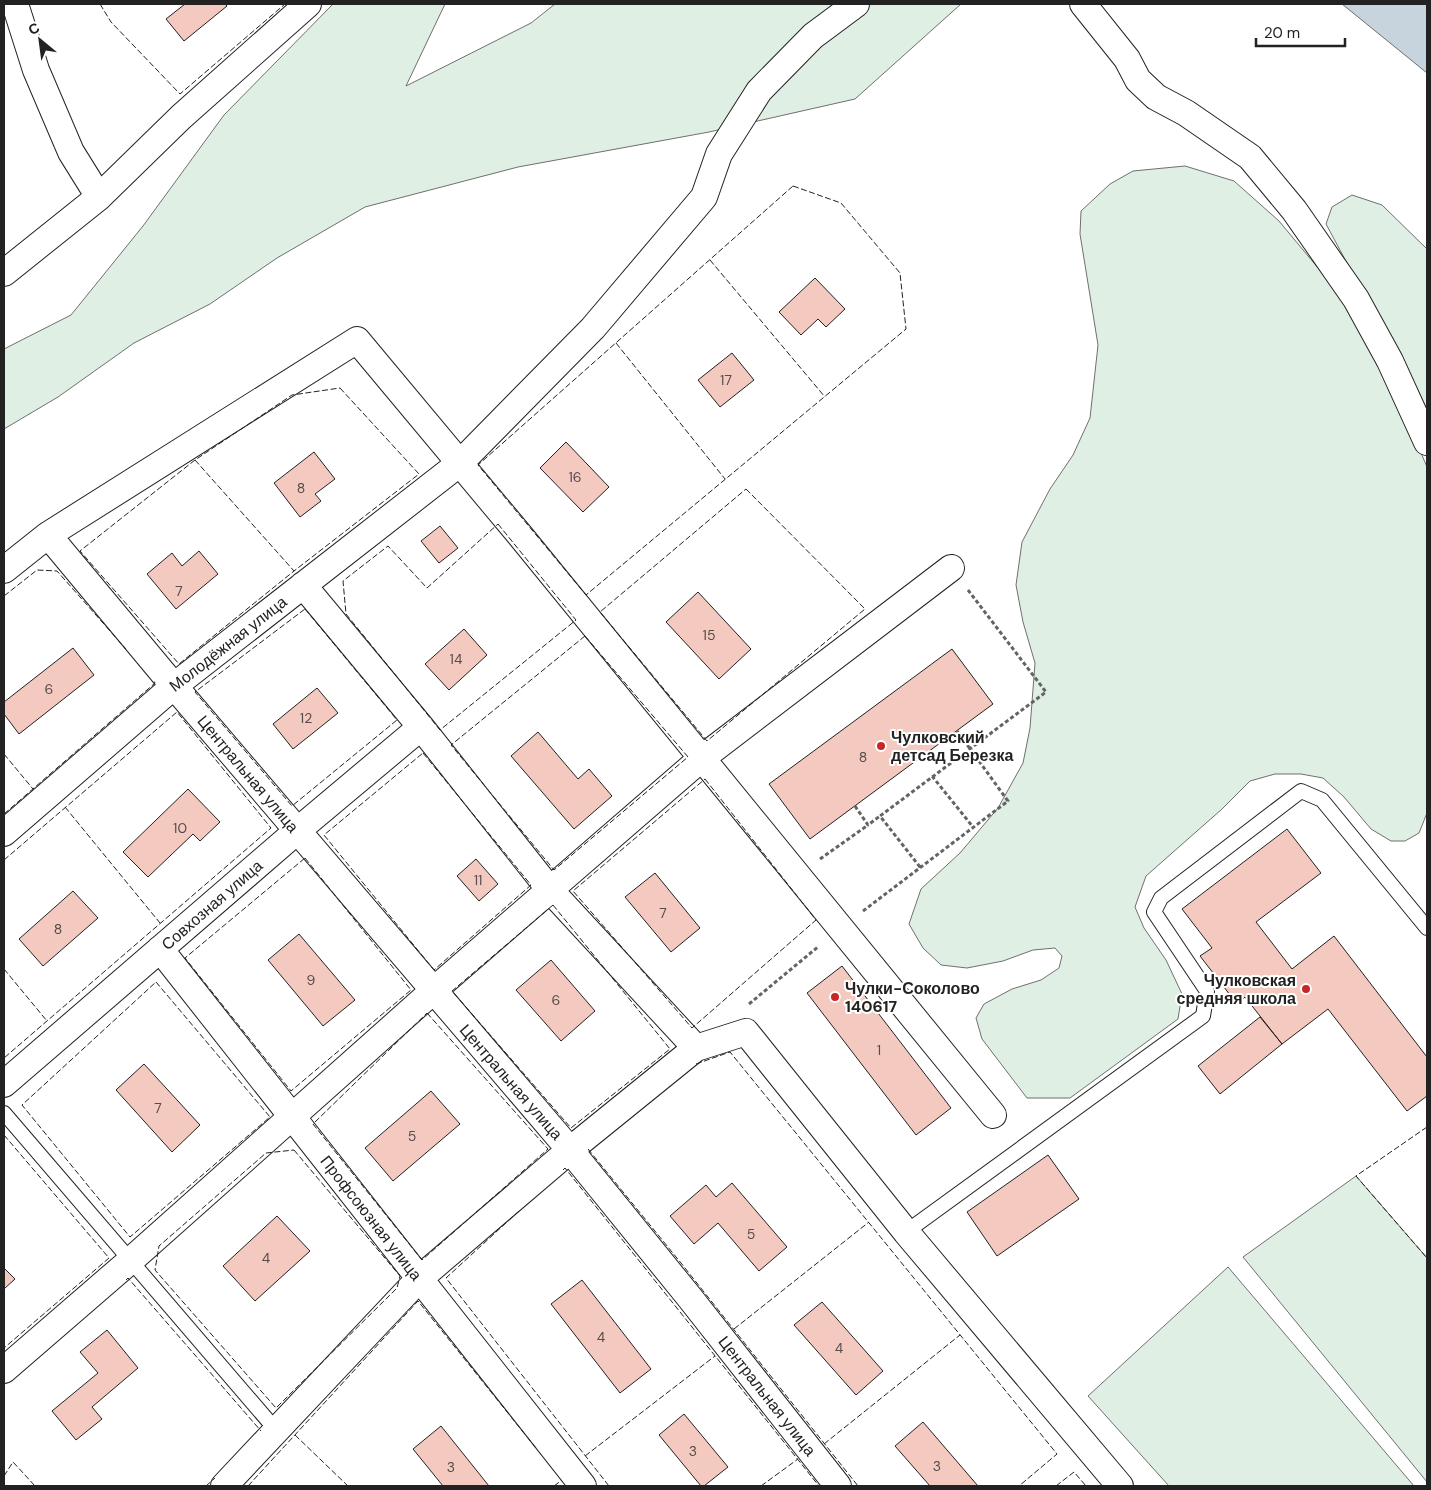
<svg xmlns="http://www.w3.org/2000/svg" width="1431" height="1490" viewBox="0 0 1431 1490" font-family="'DM Sans',sans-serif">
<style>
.green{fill:#e0efe3;stroke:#6f6f6f}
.water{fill:#c7d3dd;stroke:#6f6f6f}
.building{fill:#f3c9c0;stroke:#222}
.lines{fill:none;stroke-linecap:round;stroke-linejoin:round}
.lane-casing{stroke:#222;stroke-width:16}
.street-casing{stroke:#222;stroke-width:28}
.path{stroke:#646464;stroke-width:3;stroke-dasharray:4 2.5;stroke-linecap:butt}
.lane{stroke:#fff;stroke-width:14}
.street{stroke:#fff;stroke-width:26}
.fence{stroke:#222;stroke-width:1;stroke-dasharray:6 2.5;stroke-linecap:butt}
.poi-dot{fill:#c62828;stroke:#fff;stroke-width:2}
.labels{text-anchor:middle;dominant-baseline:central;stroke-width:4;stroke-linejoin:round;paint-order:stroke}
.number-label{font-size:14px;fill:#564c4a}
.street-label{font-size:16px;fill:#222;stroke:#fff}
.poi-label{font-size:16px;font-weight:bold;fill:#222;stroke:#fff;text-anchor:start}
</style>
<rect width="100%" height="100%" fill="#fff"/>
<!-- green -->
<path class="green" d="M333 4H445L406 86 531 23 555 4H961L855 99 709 132 518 167 365 207 277 258 210 304 134 343 58 397 4 429V349L71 315 143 226 224 115Z
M1185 166 1234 181 1279 221 1348 304 1384 366 1427 467V813L1419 833 1405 841H1391L1371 829 1344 797 1323 778 1301 774H1275L1250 781 1222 809 1146 876 1135 907 1144 928 1166 960 1182 994 1178 1019 1070 1098H1027L982 1039 976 1018 984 1004 1012 989 1041 980 1059 968 1062 956 1055 948 1033 950 1003 961 967 968 941 965 923 948 909 924 921 889 960 853 998 808 1023 763 1030 728 1035 663 1023 622 1016 585 1022 542 1050 489 1073 455 1090 418 1098 345 1080 234 1081 211 1110 184 1133 171Z
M1352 195 1382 205 1427 249V412L1326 224 1332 207Z
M1356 1176 1427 1258V1482L1243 1257Z
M1228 1267 1414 1486H1169L1088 1396Z"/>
<!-- water -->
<path class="water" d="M1342 4H1427V73Z"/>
<!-- building -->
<path class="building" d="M185 4H225L227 6 184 41 166 19Z
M815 278 845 309 826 327 818 319 801 335 779 312Z
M732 353 754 380 720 407 698 380Z
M566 442 609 487 583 512 540 468Z
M314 452 335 479 315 494 321 501 300 517 274 483Z
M440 526 458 548 439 563 421 541Z
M199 551 218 574 176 609 147 574 172 553 182 566Z
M698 592 751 649 719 679 666 622Z
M464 629 487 655 449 690 425 664Z
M73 648 94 675 19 734 4 714V702Z
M952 649 993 704 810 839 769 784Z
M317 688 338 713 293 749 273 724Z
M538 732 578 779 589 769 612 796 574 829 511 756Z
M188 789 220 822 200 841 193 834 148 877 123 852Z
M1287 829 1321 873 1256 922 1292 969 1334 936 1427 1057V1096L1407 1111 1328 1009 1282 1044 1245 997 1237 1004 1200 956 1212 948 1182 909Z
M476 859 498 884 479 901 457 876Z
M655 873 700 928 671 952 625 897Z
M73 891 98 918 43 966 19 939Z
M299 934 355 1000 323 1026 268 960Z
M551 960 595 1011 561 1041 516 990Z
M842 966 951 1108 916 1135 807 993Z
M1260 1017 1282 1044 1220 1094 1198 1066Z
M144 1064 200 1125 172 1152 116 1090Z
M431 1091 460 1124 393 1181 365 1148Z
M1048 1155 1079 1199 997 1256 967 1212Z
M732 1183 787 1247 759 1271 718 1223 694 1244 670 1216 706 1185 716 1197Z
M277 1216 310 1251 255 1301 223 1266Z
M4 1268 15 1279 4 1289Z
M582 1280 651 1369 620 1393 551 1304Z
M822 1302 883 1371 856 1395 794 1325Z
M107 1330 138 1368 92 1407 102 1419 76 1440 52 1411 98 1373 80 1352Z
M684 1414 728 1467 704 1486H701L659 1435Z
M923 1422 978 1486H930L895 1446Z
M441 1426 489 1486H443L413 1449Z"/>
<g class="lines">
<defs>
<path id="lane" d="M4 1113 276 1430
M906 1232 1203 1016 1207 991 1154 912 1161 898 1301 791 1322 800 1427 928"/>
<path id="street" d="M15 4 36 70 71 152 99 197
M1083 4 1127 59 1138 80 1156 97 1186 113 1250 157 1294 210 1356 299 1390 361 1427 442
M4 273 99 197 181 117 308 4
M48 535 163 673 570 1150 690 1298 838 1486
M4 570 48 535 357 340 519 534 993 1115
M4 833 174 686 460 463 593 328 704 197 719 154 759 91 813 36 856 4
M160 949 583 1486
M696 1048 746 1032 906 1232 1120 1486
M4 1084 297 831 421 727
M4 1370 130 1261 433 991 702 758 951 568
M224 1486 419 1279 570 1150 696 1048 550 890 421 727 303 585"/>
</defs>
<!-- lane casing -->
<use href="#lane" class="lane-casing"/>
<!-- street casing -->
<use href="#street" class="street-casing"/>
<!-- path -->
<path class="path" d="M932 776 973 827
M855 806 868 825 880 816
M820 859 868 825
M920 867 880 816 1046 692 968 590
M863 911 1008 801 957 731
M749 1004 819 946"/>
<!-- lane -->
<use href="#lane" class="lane"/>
<!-- street -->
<use href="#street" class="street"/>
<!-- fence -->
<path class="fence" d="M100 4 111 22 180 94 285 4
M793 186 841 203 900 273 906 329 586 595 478 465Z
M710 260 825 397
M616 343 725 479
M340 388 419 474 294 571 179 664 80 551 195 460 292 395Z
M195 460 294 571
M746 489 865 609 707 741 600 612Z
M498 524 576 620 440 730 346 614 343 581 388 546 427 588Z
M4 596 37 570 57 571 126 649
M305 609 397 720 292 806 195 692Z
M585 636 688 757 554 870 451 745Z
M423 753 531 885 434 970 324 835Z
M4 754 33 789
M705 779 816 920 692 1028 573 891Z
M65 807 160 923
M4 814 155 683 154 681
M305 858 411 990 291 1091 185 958Z
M4 860 177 712 271 828 4 1058
M553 905 670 1049 571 1128 452 991Z
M4 969 47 1021
M156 982 270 1117 130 1237 22 1105Z
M427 1013 548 1149 422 1260 313 1124Z
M696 1064 730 1052 1057 1454 1019 1486
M1427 1127 1356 1176 1427 1258
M4 1135 109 1258 4 1348
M588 1149 681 1263 858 1486
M294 1150 400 1276 397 1288 276 1408 155 1270 159 1246 266 1153Z
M563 1170 565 1168 819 1486
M519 1211 446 1278 609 1486
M126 1280 128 1278 261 1431
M734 1329 869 1222
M295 1435 348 1486
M824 1444 960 1335
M585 1456 715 1356
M4 1476 13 1462 35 1486
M206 1486 215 1478
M248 1486 418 1301 536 1448
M554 1486 562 1480
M761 1486 798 1459
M1056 1486 1074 1472 1086 1486"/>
</g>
<!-- markers -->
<g class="poi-dot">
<circle cx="881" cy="746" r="5"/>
<circle cx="1306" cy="989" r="5"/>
<circle cx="835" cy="997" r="5"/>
</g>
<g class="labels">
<!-- number labels -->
<g class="number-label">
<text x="726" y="380">17</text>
<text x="575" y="477">16</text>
<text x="301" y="488">8</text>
<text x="179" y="591">7</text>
<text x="709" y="635">15</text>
<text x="456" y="659">14</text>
<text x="49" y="689">6</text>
<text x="306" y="718">12</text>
<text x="863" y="757">8</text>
<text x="180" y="828">10</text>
<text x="478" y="880">11</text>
<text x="663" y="913">7</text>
<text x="58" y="929">8</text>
<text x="311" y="980">9</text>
<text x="556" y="1000">6</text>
<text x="879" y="1050">1</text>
<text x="158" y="1108">7</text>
<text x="412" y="1136">5</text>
<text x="751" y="1234">5</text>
<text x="266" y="1258">4</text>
<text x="601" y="1337">4</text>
<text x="839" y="1348">4</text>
<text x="693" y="1451">3</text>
<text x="937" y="1466">3</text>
<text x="451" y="1467">3</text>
</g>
<!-- street labels -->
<g class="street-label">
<text transform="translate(228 644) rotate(-38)">Молодёжная улица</text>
<text transform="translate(248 774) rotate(50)">Центральная улица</text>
<text transform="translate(212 905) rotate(-41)">Совхозная улица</text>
<text transform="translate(511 1082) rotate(49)">Центральная улица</text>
<text transform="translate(371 1218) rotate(52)">Профсоюзная улица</text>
<text transform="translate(767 1396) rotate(52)">Центральная улица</text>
</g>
<!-- poi labels -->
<g class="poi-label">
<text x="891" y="737">Чулковский<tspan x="891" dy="18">детсад Березка</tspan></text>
<text x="1296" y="980" text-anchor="end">Чулковская<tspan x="1296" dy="18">средняя школа</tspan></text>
<text x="845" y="988">Чулки-Соколово<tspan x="845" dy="18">140617</tspan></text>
</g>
</g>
<!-- border -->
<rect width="1431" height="1490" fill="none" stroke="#222222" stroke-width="10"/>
<!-- north arrow -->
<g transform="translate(40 40) rotate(331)" stroke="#ffffff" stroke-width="4" paint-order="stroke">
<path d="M0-4L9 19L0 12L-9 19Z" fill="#222222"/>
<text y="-8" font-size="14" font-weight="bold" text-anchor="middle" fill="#222222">С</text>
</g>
<!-- scale -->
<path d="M1256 38v8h89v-8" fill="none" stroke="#222222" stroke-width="2.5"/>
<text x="1264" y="38" font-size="15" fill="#222222" stroke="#ffffff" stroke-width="4" paint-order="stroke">20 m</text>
</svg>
